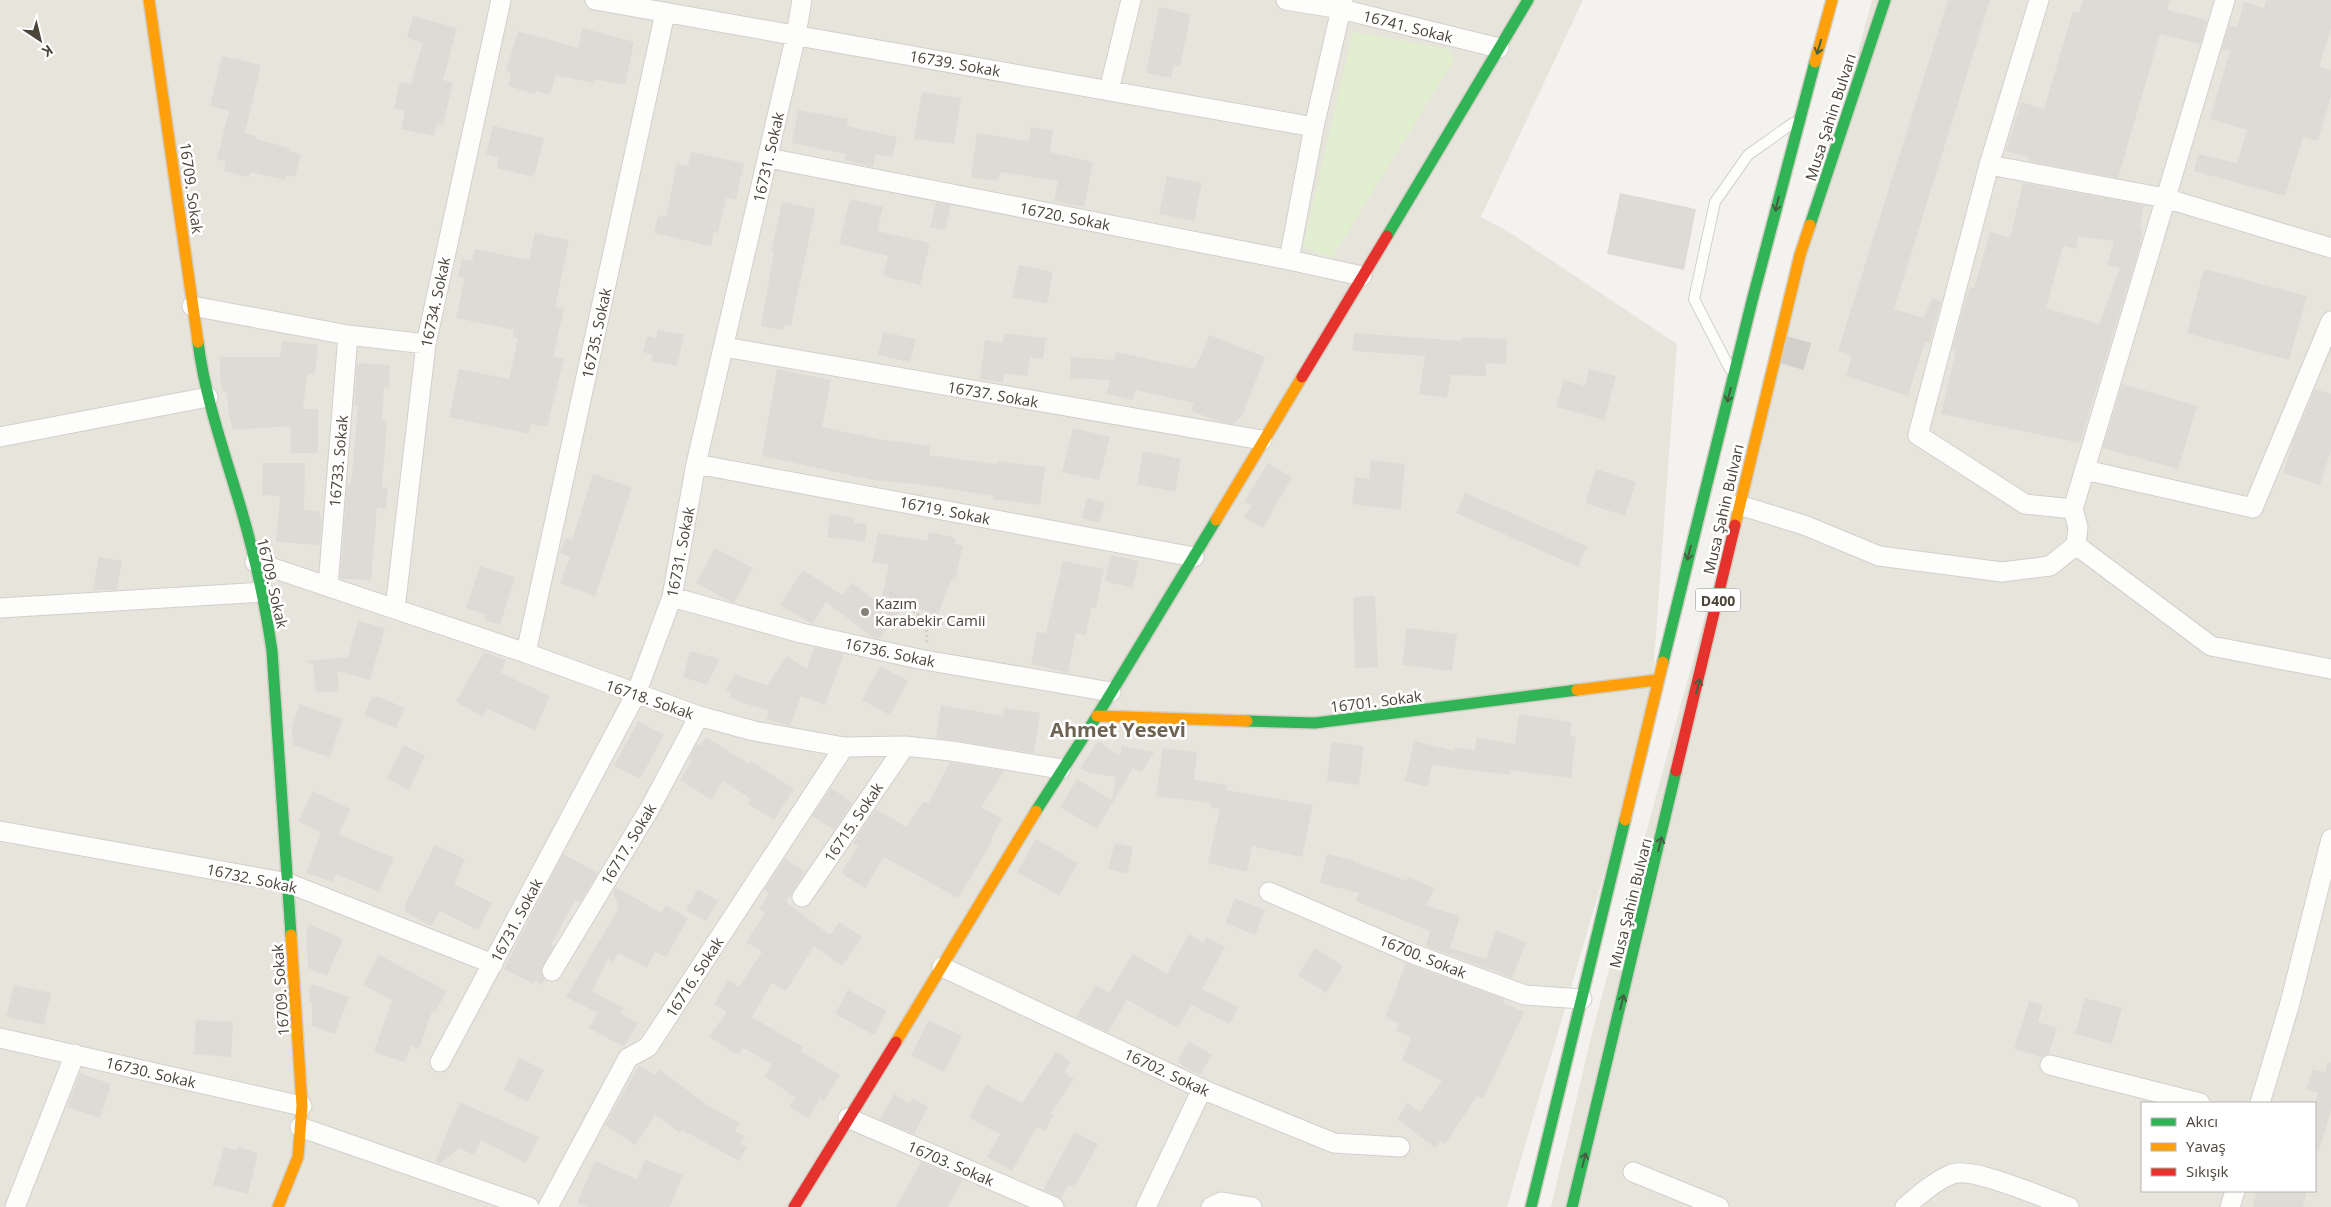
<svg xmlns="http://www.w3.org/2000/svg" width="2331" height="1207" viewBox="0 0 2331 1207" font-family="'Open Sans',sans-serif">
<style>
.residential{fill:#e7e4dc;fill-rule:evenodd}
.green{fill:#e1eecf}
.building{fill:#dedbd6;fill-rule:evenodd}
.lines{fill:none;stroke-linecap:round;stroke-linejoin:round}
.highway-tunnel{stroke:#d2cfca;stroke-width:28;stroke-dasharray:28 14;stroke-linecap:butt}
.lane-casing{stroke:#d2d0cb;stroke-width:12}
.street-casing{stroke:#d2d0cb;stroke-width:21}
.fast-casing{stroke:#d3cfc5;stroke-width:14}
.slow-casing{stroke:#d3cfc5;stroke-width:14}
.jam-casing{stroke:#d3cfc5;stroke-width:14}
.path{stroke:#d3d2cc;stroke-width:3;stroke-dasharray:2.5 2.5;stroke-linecap:butt}
.lane{stroke:#fdfdfc;stroke-width:10}
.street{stroke:#fdfdfc;stroke-width:19}
.fast{stroke:#30b455;stroke-width:11}
.slow{stroke:#ff9f0a;stroke-width:11}
.jam{stroke:#e5322d;stroke-width:11}
.oneway{stroke:#446040}
.poi-dot{fill:#868178;stroke:#fff;stroke-width:2}
.labels{text-anchor:middle;dominant-baseline:central;stroke-width:5;stroke-linejoin:round;paint-order:stroke}
.shield{fill:#fff;stroke:#817c74;stroke-width:1}
.shield-label{font-size:14px;font-weight:bold;fill:#4b4439}
.street-label{font-size:15px;fill:#4b4439;stroke:#fff}
.poi-label{font-size:15px;fill:#4b4439;stroke:#fff;text-anchor:start}
.district-label{font-size:20px;font-weight:bold;fill:#6e6250;stroke:#fff}
</style>
<rect width="100%" height="100%" fill="#f4f2ee"/>
<!-- residential -->
<path class="residential" d="M0 0H1583L1481 217 1512 234 1677 344 1650 717 1507 1207H0Z
M1872 0H2331V1207H1551L1594 1025ZM2142 1103H2315V1191H2142Z"/>
<!-- green -->
<path class="green" d="M1353 32 1449 49 1454 60 1332 258 1303 247Z"/>
<!-- building -->
<path class="building" d="M1948 0H1990L1894 309 1924 318 1932 298 1941 301 1930 343 1925 342 1908 396 1846 376 1852 356 1838 351Z
M2083 0H2170L2167 10 2207 20 2200 44 2160 34 2118 178 2028 161V157L2006 151 2021 102 2044 109 2073 11 2079 13Z
M2266 0H2331V28L2319 67 2331 70V96L2318 141 2303 137 2285 196 2194 171 2198 154 2237 163 2247 130 2210 119 2230 51 2222 49 2229 25 2237 27 2244 2 2264 8Z
M1159 7 1191 14 1180 66 1174 65 1171 78 1146 73Z
M413 16 457 28 443 80 453 83 443 124 437 123 434 136 401 129 405 111 394 108 400 82 411 84 423 43 407 38Z
M582 28 634 42 625 85 594 79 593 83 556 75 550 95 536 91 535 94 508 86 511 73 506 71 518 31 578 48Z
M222 56 261 65 245 133 256 136 255 139 290 148V151L301 154 295 177 286 175 285 180 250 172 249 177 224 171 226 162 217 159 229 111 210 106Z
M922 92 961 98 954 144 914 139Z
M798 110 848 119 847 126 897 137 892 157 876 154 873 167 844 160 846 154 792 143Z
M493 126 544 138 534 177 497 168 499 158 486 154Z
M1031 127 1053 130 1050 152 1093 162 1084 207 1054 201 1058 181 1000 172 998 181 971 177 977 133 1029 141Z
M691 152 744 163 736 200 726 198 718 233 714 232 711 246 654 233 658 215 666 217 677 164 688 166Z
M1167 176 1202 183 1194 221 1159 214Z
M2023 183 2144 205 2140 228H2142L2141 242 2080 443 1941 414 1956 350 1952 349 1963 310 1970 287 1974 288 1990 232 2010 238ZM2078 237 2114 241 2107 265 2120 268 2099 324 2046 308 2063 246 2076 249Z
M1620 193 1696 209 1684 270 1607 254Z
M850 199 883 207 877 231 930 243 920 285 883 276 888 256 839 244Z
M782 202 815 209 791 326 784 325 783 330 761 326 774 252H771Z
M936 202 951 205 945 230 930 227Z
M535 233 569 240 555 307 564 309 553 357 564 359 547 427 531 424 529 434 449 417 459 369 509 379 518 338 513 337 514 330 456 318 465 278 458 276 462 259 472 261 475 249 529 260Z
M1019 265 1053 272 1047 304 1012 297Z
M2204 269 2307 296 2289 360 2187 333Z
M658 330 684 335 677 366 651 361 653 355 643 352 647 336 656 338Z
M883 332 916 339 910 362 878 355Z
M1004 333 1046 338 1043 359 1030 357 1027 376 1004 374 1003 383 980 379 985 340 1003 343Z
M1354 333 1462 341V337L1507 339 1506 364 1486 363V376L1451 375 1447 398 1419 394 1425 356 1352 351Z
M1209 335 1265 357 1242 416 1233 424 1215 420 1191 411 1194 403 1135 390 1133 400 1106 394 1110 380 1070 378 1071 357 1114 360 1116 352 1195 369Z
M282 341 318 345 315 375 307 374 303 409H318V453H291L290 426 233 430 228 411 227 392H223L220 377V357H280Z
M357 363 390 365 389 388 384 387 382 421H387L382 487 388 488 386 509 377 508 371 580 340 579 347 485 351 484 358 406H354Z
M777 369 831 380 822 427 878 439 930 446 929 455 997 464V461L1045 467 1040 505 993 499V496L925 485 873 480 762 456Z
M1589 369 1616 376 1604 420 1556 407 1564 380 1585 386Z
M2122 384 2197 406 2178 469 2103 448Z
M2315 389 2331 394V450L2320 485 2283 473 2293 441Z
M1073 428 1110 437 1099 480 1062 472Z
M1143 451 1181 459 1175 492 1137 484Z
M1371 460 1405 464 1401 510 1352 504 1355 477 1369 479Z
M263 463H305L304 510 319 511 320 517H322L320 545 276 542 280 496 262 495Z
M1268 463 1292 477 1263 528 1244 518 1251 506 1244 502Z
M1596 469 1636 482 1625 516 1585 503Z
M593 474 632 487 595 596 560 583 570 557 560 553 566 538 572 540Z
M1465 493 1587 546 1578 567 1456 513Z
M1087 498 1105 503 1099 523 1082 518Z
M830 514 854 518V523L867 524 865 542 827 537Z
M929 532 956 538 955 544 963 546 955 580 952 579 937 616 906 604 880 639 874 638 826 602 812 624 780 605 803 570 842 595 852 583 880 604 889 565 872 562 878 533 927 541Z
M715 548 753 568 734 603 696 583Z
M1111 555 1139 561 1132 588 1105 581Z
M99 557 122 561 117 590H93Z
M1063 561 1104 569 1096 608 1091 607 1086 635 1076 633 1068 673 1031 664 1037 632 1046 633Z
M480 566 515 577 500 625 484 620 486 614 466 608Z
M1375 596 1378 667 1355 668 1353 597Z
M358 621 385 628 370 680 337 671 339 691 316 693 313 665 305 661 348 657Z
M1407 628 1457 634 1452 671 1402 665Z
M814 647 844 654 825 705 801 696 790 726 766 719 769 711 729 698 731 692 725 690 735 675 767 685 787 656 807 669Z
M690 651 720 659 707 685 683 677Z
M484 652 506 660 501 673 550 696 535 730 487 709 483 717 456 702Z
M880 666 908 681 890 715 862 700Z
M372 697H379L405 708 396 728 364 715Z
M299 704 343 719 330 757 293 745 292 726Z
M941 705 1003 716 1004 708 1040 713 1034 753 936 738Z
M1519 714 1572 722 1570 736 1576 737 1571 778 1511 770 1510 775 1432 765 1427 787 1405 781 1414 741 1454 751 1455 747 1475 750 1477 738 1515 744Z
M638 721 664 735 640 779 614 766Z
M706 737 749 764 751 761 794 789 774 820 748 804 751 799 723 781 712 800 680 780 692 760 689 759 697 744 700 746Z
M1098 741 1120 756 1122 746 1154 752 1142 772 1133 768 1097 829 1060 807 1077 779 1112 800 1116 777 1086 772 1080 768Z
M1331 742 1364 746 1359 785 1327 781Z
M403 745 425 755 409 790 387 779Z
M1163 748 1197 752 1194 780 1227 785 1226 790 1313 805 1302 857 1252 846 1247 872 1208 863 1220 809 1211 808V803L1156 796Z
M950 762 1004 771 981 807 1002 819 990 841 992 842 958 898 884 857 865 888 841 873 858 846 853 843 876 809 906 827 924 801 928 804Z
M831 788 853 803 834 830 812 816Z
M313 791 350 809 339 834 394 858 379 892 336 874 333 882 306 873 321 833 298 821Z
M1036 839 1078 863 1059 896 1017 872Z
M1115 843 1133 847 1127 874 1108 869Z
M435 845 465 859 454 884 492 903 478 930 440 911 431 926 405 912V905Z
M563 854 598 873 580 903 575 900 551 945 554 946 541 970 545 979 542 985 535 981 534 984 504 969Z
M1327 854 1354 860V862L1407 881 1408 877 1434 888 1426 906 1460 916 1450 948 1486 959 1496 931 1526 942 1512 978 1426 946 1430 931 1356 901 1359 893 1320 883Z
M785 858 805 872 786 902 830 935 839 922 862 937 842 966 814 946 786 991 772 983 752 1017 803 1047 801 1051 840 1075 824 1101 820 1098 809 1118 789 1107 795 1098 765 1076 772 1064 743 1048 739 1053H733L709 1036 727 1012 714 1004 728 980 739 987 762 952 746 942 765 913 759 909 769 894 764 890Z
M616 887 661 913 666 905 688 918 666 957 655 952 647 968 618 953 613 962 608 959 592 991 623 1008 620 1013 638 1023 624 1047 589 1028 598 1013 566 997 619 908 613 892Z
M698 889 718 901 706 921 686 910Z
M1235 898 1265 910 1255 935 1225 923Z
M309 924 343 939 327 976 308 968 306 933Z
M1189 934 1204 943 1206 937 1225 947 1202 989 1238 1007 1230 1024 1191 1005 1178 1028 1127 1000 1108 1032 1076 1017 1096 985 1109 993 1133 954 1167 974Z
M1315 948 1343 966 1326 993 1298 975Z
M379 955 447 991 435 1012 432 1011 419 1049 411 1046 405 1062 374 1052 392 1000 363 985Z
M1406 963 1505 999 1503 1003 1524 1012 1483 1099 1477 1096 1445 1144 1440 1141 1435 1148 1397 1119 1407 1103 1420 1112 1442 1081 1402 1060 1411 1037 1396 1031 1399 1023 1385 1018Z
M312 984 349 997 335 1034 312 1026V1002H310L309 991Z
M14 985 51 993 44 1025 6 1017Z
M848 990 887 1011 874 1035 835 1014Z
M2085 998 2122 1008 2112 1044 2075 1034Z
M2029 1001 2043 1005 2038 1022 2057 1028 2049 1054 2042 1057 2014 1049Z
M196 1020 233 1022 231 1057 194 1054Z
M929 1020 962 1036 944 1072 911 1055Z
M1189 1041 1212 1055 1200 1075 1177 1062Z
M1056 1052 1071 1062 1064 1072 1074 1079 1051 1113 1054 1114 1045 1131 1037 1127 1012 1171 987 1157 1000 1134 969 1118 986 1084 1022 1103Z
M519 1058 544 1070 528 1102 504 1090Z
M2328 1062 2331 1063V1110L2319 1151 2315 1150V1102L2318 1093 2306 1089 2313 1069 2325 1073Z
M639 1065 655 1075 659 1069 710 1107 740 1123 735 1131 745 1136 740 1144 747 1147 739 1161 682 1130 680 1133 655 1115 635 1145 605 1125Z
M80 1073 111 1084 100 1118 67 1107Z
M894 1094 909 1103 914 1099 928 1107 914 1134 880 1120Z
M460 1102 539 1137 526 1163 481 1140 474 1155 459 1148 440 1164 435 1162Z
M1074 1132 1098 1144 1074 1188 1068 1185 1061 1198 1043 1190Z
M224 1147 237 1150 238 1147 258 1153 248 1194 213 1185Z
M645 1160 683 1175 670 1207H587L577 1203 595 1161 637 1179Z
M921 1162 963 1180 948 1207H896Z
M2257 1191H2307L2303 1207H2253Z"/>
<g class="lines">
<!-- highway-tunnel -->
<path class="highway-tunnel" d="M1790 366 1799 335"/>
<defs>
<path id="lane" d="M1730 369 1694 299 1715 202 1748 155 1793 123"/>
<path id="street" d="M595 0 1314 127
M1286 0 1341 9 1499 48
M2039 0 1989 165 1918 435 2025 504 2073 509
M1109 90 1131 0
M768 158 1289 260 1362 276
M1989 165 2165 198 2331 248
M1289 260 1314 127 1343 0
M192 306 348 335 426 344
M724 347 1262 440
M0 437 208 397
M696 464 1194 557
M2085 470 2253 508 2331 321
M1739 505 1804 525 1879 556 2002 572 2050 566 2076 545 2078 527 2073 509 2225 0
M2076 545 2211 646 2331 669
M255 562 526 653 699 716 754 731 844 747 905 746 951 751 1061 769
M328 586 348 335
M672 597 801 633 919 659 1111 692
M0 608 264 592
M395 609 426 344 501 0
M526 653 665 13
M0 831 288 883 493 964
M1269 892 1411 953 1525 995 1582 999
M802 897 905 746
M942 967 1209 1092 1334 1143 1400 1147
M552 971 650 808 699 716
M0 1038 302 1106
M440 1062 636 694 672 597 696 464 796 35 802 0
M2050 1065 2200 1103
M2260 1103 2290 1003 2331 839
M848 1118 1054 1207
M300 1127 529 1207
M1633 1172 1719 1207
M15 1207 75 1054
M548 1207 628 1058 648 1047 844 747
M1146 1207 1202 1089
M1211 1207 1222 1202 1252 1207
M1905 1207C1919 1195 1935 1181 1952 1174 1973 1166 2046 1199 2069 1207
M2230 1207 2235 1191"/>
<path id="fast" d="M1810 225 1885 0
M1387 236 1528 0
M198 342C205 398 224 451 240 505 254 553 265 601 272 651L291 935
M1663 662 1752 301 1815 62
M1247 721 1315 723 1577 690
M1036 811 1097 716 1216 520
M1531 1207 1625 820
M1572 1207 1676 771"/>
<path id="slow" d="M149 0 198 342
M1815 62 1832 0
M1216 520 1302 377
M1735 525 1800 255 1810 225
M1577 690 1657 680
M1097 716 1247 721
M1625 820 1663 662
M896 1042 1036 811
M278 1207 298 1157 302 1106 291 935"/>
<path id="jam" d="M1302 377 1387 236
M1676 771 1735 525
M794 1207 896 1042"/>
</defs>
<!-- lane casing -->
<use href="#lane" class="lane-casing"/>
<!-- street casing -->
<use href="#street" class="street-casing"/>
<!-- fast casing -->
<use href="#fast" class="fast-casing"/>
<!-- slow casing -->
<use href="#slow" class="slow-casing"/>
<!-- jam casing -->
<use href="#jam" class="jam-casing"/>
<!-- path -->
<path class="path" d="M890 592 926 621 927 643"/>
<!-- lane -->
<use href="#lane" class="lane"/>
<!-- street -->
<use href="#street" class="street"/>
<!-- fast -->
<use href="#fast" class="fast"/>
<!-- slow -->
<use href="#slow" class="slow"/>
<!-- jam -->
<use href="#jam" class="jam"/>
</g>
<!-- one-way arrows -->
<defs><path id="oneway-shaft" d="M-6 0H5M1.5-3L5.5 0L1.5 3" fill="none" stroke-width="1.6" stroke-linecap="round" stroke-linejoin="round" transform="scale(1.25)"/></defs>
<g class="oneway">
<use href="#oneway-shaft" transform="translate(1819 47) rotate(106)"/>
<use href="#oneway-shaft" transform="translate(1777 204) rotate(104)"/>
<use href="#oneway-shaft" transform="translate(1729 395) rotate(104)"/>
<use href="#oneway-shaft" transform="translate(1689 553) rotate(104)"/>
<use href="#oneway-shaft" transform="translate(1698 686) rotate(-77)"/>
<use href="#oneway-shaft" transform="translate(1660 844) rotate(-76)"/>
<use href="#oneway-shaft" transform="translate(1622 1002) rotate(-76)"/>
<use href="#oneway-shaft" transform="translate(1584 1160) rotate(-76)"/>
</g>
<!-- markers -->
<circle class="poi-dot" cx="865" cy="612" r="5"/>
<g class="labels">
<!-- shield labels -->
<rect class="shield" x="1695.5" y="588.5" width="45" height="23" rx="4"/>
<g class="shield-label">
<text x="1718" y="600">D400</text>
</g>
<!-- street labels -->
<g class="street-label">
<text transform="translate(1408 26) rotate(14)">16741. Sokak</text>
<text transform="translate(955 63) rotate(10)">16739. Sokak</text>
<text transform="translate(1830 117) rotate(-72)">Musa Şahin Bulvarı</text>
<text transform="translate(768 157) rotate(-77)">16731. Sokak</text>
<text transform="translate(192 188) rotate(82)">16709. Sokak</text>
<text transform="translate(1065 216) rotate(11)">16720. Sokak</text>
<text transform="translate(435 302) rotate(-78)">16734. Sokak</text>
<text transform="translate(596 333) rotate(-78)">16735. Sokak</text>
<text transform="translate(993 394) rotate(10)">16737. Sokak</text>
<text transform="translate(338 461) rotate(-85)">16733. Sokak</text>
<text transform="translate(1723 509) rotate(-77)">Musa Şahin Bulvarı</text>
<text transform="translate(945 510) rotate(11)">16719. Sokak</text>
<text transform="translate(680 552) rotate(-79)">16731. Sokak</text>
<text transform="translate(273 583) rotate(77)">16709. Sokak</text>
<text transform="translate(890 652) rotate(12)">16736. Sokak</text>
<text transform="translate(650 699) rotate(19)">16718. Sokak</text>
<text transform="translate(1376 701) rotate(-7)">16701. Sokak</text>
<text transform="translate(853 822) rotate(-56)">16715. Sokak</text>
<text transform="translate(628 844) rotate(-59)">16717. Sokak</text>
<text transform="translate(252 878) rotate(12)">16732. Sokak</text>
<text transform="translate(1630 903) rotate(-76)">Musa Şahin Bulvarı</text>
<text transform="translate(516 920) rotate(-62)">16731. Sokak</text>
<text transform="translate(1423 956) rotate(22)">16700. Sokak</text>
<text transform="translate(694 977) rotate(-57)">16716. Sokak</text>
<text transform="translate(280 990) rotate(-94)">16709. Sokak</text>
<text transform="translate(151 1072) rotate(13)">16730. Sokak</text>
<text transform="translate(1167 1072) rotate(25)">16702. Sokak</text>
<text transform="translate(951 1163) rotate(23)">16703. Sokak</text>
</g>
<!-- poi labels -->
<g class="poi-label">
<text x="875" y="603">Kazım<tspan x="875" dy="17">Karabekir Camii</tspan></text>
</g>
<!-- district labels -->
<g class="district-label">
<text x="1118" y="729">Ahmet Yesevi</text>
</g>
</g>
<!-- legend -->
<rect x="2141" y="1102" width="175" height="90" fill="#ffffff" stroke="#b7b4b0"/>
<rect x="2151" y="1118" width="25" height="8" fill="#30b455" stroke="#b7b4b0"/>
<text x="2186" y="1127" font-size="15" fill="#4b4439">Akıcı</text>
<rect x="2151" y="1143" width="25" height="8" fill="#ff9f0a" stroke="#b7b4b0"/>
<text x="2186" y="1152" font-size="15" fill="#4b4439">Yavaş</text>
<rect x="2151" y="1168" width="25" height="8" fill="#e5322d" stroke="#b7b4b0"/>
<text x="2186" y="1177" font-size="15" fill="#4b4439">Sıkışık</text>
<!-- north arrow -->
<g transform="translate(40 40) rotate(145)" stroke="#ffffff" stroke-width="4" paint-order="stroke">
<path d="M0-4L9 19L0 12L-9 19Z" fill="#4b4439"/>
<text y="-8" font-size="14" font-weight="bold" text-anchor="middle" fill="#4b4439">K</text>
</g>
</svg>
